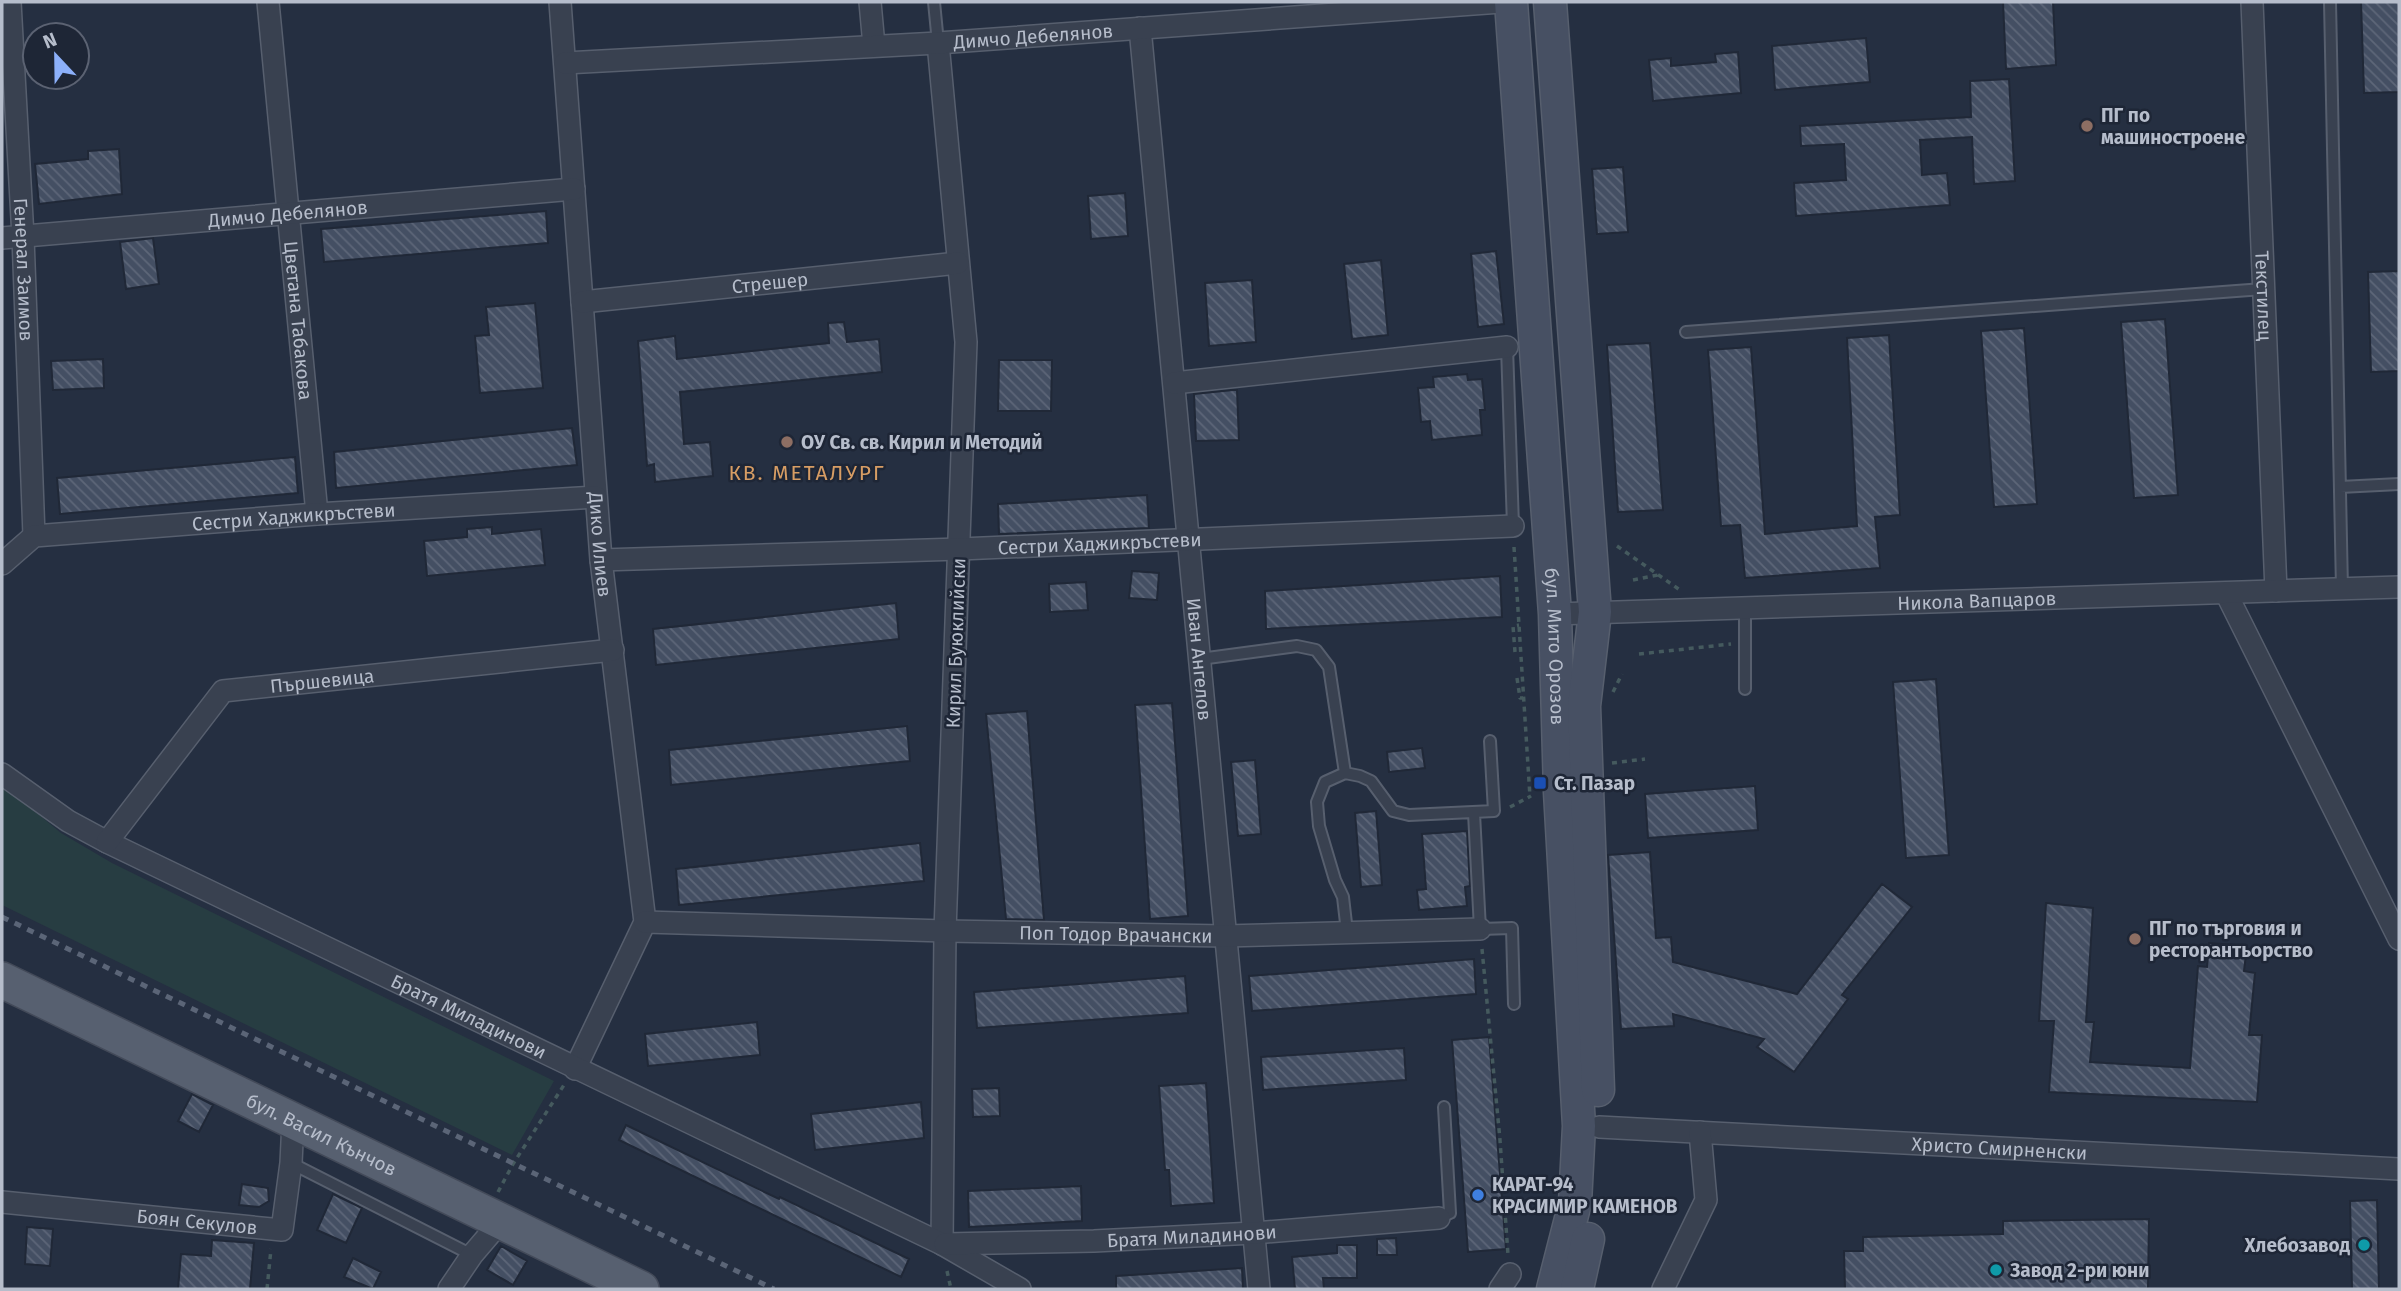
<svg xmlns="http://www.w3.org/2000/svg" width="2401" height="1291" viewBox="0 0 2401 1291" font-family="'Fira Sans',sans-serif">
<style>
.grass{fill:#273d42}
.building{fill:url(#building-back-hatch);stroke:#202837;stroke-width:2}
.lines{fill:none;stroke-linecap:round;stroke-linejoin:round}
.service-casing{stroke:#575f6e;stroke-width:14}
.minor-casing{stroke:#575f6e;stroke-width:24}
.secondary-casing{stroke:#575f6e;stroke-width:35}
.primary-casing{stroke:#434a59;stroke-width:38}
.path{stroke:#455a5e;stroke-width:3.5;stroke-dasharray:5 5;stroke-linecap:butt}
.service{stroke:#394150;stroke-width:10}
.minor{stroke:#394150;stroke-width:21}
.secondary{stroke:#475063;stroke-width:32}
.primary{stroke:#576070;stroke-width:35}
.rail{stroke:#5b6577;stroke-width:5;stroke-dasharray:7 7;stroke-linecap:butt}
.education-dot{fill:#8d6e63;stroke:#1e2636;stroke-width:2.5}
.transit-dot{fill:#1a4fb4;stroke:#1e2636;stroke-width:2.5}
.shop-dot{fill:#3f7fe0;stroke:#1e2636;stroke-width:2.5}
.culture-dot{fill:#0f9aa8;stroke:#1e2636;stroke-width:2.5}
.labels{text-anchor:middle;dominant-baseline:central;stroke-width:5;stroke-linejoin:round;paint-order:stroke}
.street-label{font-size:19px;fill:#b6bdcb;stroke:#1e2636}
.poi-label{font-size:19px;font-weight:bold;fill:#b6bdcb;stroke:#1e2636;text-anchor:start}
.neighbourhood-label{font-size:21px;letter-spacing:2px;fill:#d79d64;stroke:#1e2636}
</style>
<defs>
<pattern id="building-back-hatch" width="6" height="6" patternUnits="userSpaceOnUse" patternTransform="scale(1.75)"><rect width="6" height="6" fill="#444f63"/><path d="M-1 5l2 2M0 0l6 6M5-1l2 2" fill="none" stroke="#5d6678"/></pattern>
</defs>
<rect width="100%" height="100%" fill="#252f41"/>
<!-- grass -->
<path class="grass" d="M2 784 61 833 112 863 554 1081 512 1155 2 905Z"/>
<!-- building -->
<path class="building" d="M2003 2H2053L2056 65 2006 69Z
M2361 2H2399V92L2364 93Z
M1866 38 1870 82 1775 90 1772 46Z
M1738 52 1741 93 1653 101 1649 60 1671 58V66L1716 62 1715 54Z
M2009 79 2015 181 1974 184 1972 137 1920 140 1922 175 1947 173 1950 205 1796 216 1794 183 1846 180 1844 144 1801 146 1800 126 1971 117 1970 81Z
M119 149 122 194 39 204 35 164 88 159V151Z
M1623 167 1628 232 1597 234 1592 169Z
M1125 193 1128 236 1091 239 1088 196Z
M546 211 548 243 324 262 321 229Z
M153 238 159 284 126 289 120 242Z
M1496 251 1504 324 1478 327 1471 254Z
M1381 260 1388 335 1352 339 1344 264Z
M2399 271V371L2371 372 2368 272Z
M1252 280 1256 342 1209 346 1205 283Z
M535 303 543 388 480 393 475 336 489 335 486 307Z
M2165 319 2178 495 2134 498 2121 322Z
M844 322 847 342 879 339 882 372 680 392 684 444 710 442 713 476 655 482 654 464 647 466 638 341 675 336 677 359 829 343 828 323Z
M2024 328 2037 504 1994 507 1981 331Z
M1889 335 1900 515 1875 517 1880 568 1745 578 1740 525 1721 526 1708 350 1751 347 1765 534 1857 526 1847 338Z
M1650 343 1663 510 1618 512 1607 345Z
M103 359 104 388 53 390 51 361Z
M999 360H1052L1051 411H998Z
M1467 374 1468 380 1482 379 1485 410H1480L1482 435 1432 440 1430 421 1421 422 1418 388 1434 387 1433 377Z
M1233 390H1237L1239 440 1196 441 1194 394Z
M572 428 577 465 336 488 334 452Z
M295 457 298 493 60 514 57 478Z
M1147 495 1149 528 999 534 998 504Z
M492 527V534L541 529 545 565 427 576 424 541 467 537V529Z
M1132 571 1159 573 1157 600 1129 598Z
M1500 576 1502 617 1266 629 1265 591Z
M1086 582 1088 610 1050 612 1049 584Z
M896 603 899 639 656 665 653 629Z
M1936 679 1949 855 1906 858 1893 682Z
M1172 703 1188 916 1150 919 1135 705Z
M1027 711 1044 920 1006 919 986 714Z
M907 726 910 761 671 785 669 750Z
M1422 748 1425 768 1389 772 1387 752Z
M1255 760 1261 834 1238 836 1231 762Z
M1755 786 1758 830 1648 838 1645 794Z
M1376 811 1382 885 1361 887 1355 813Z
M1467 831 1470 886 1465 887 1467 906 1419 910 1417 890 1426 889 1422 834Z
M920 843 924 881 679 905 676 869Z
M1650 852 1656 938 1671 937 1673 962 1797 994 1882 884 1912 907 1842 995 1848 999 1794 1072 1757 1047 1764 1039 1673 1014 1674 1026 1621 1029 1608 855Z
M2046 903 2093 908 2086 1022H2094L2090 1062 2190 1068 2198 966 2207 967 2209 943 2247 946 2244 971 2255 973 2249 1035H2262L2257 1102 2049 1092 2054 1021H2039Z
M1474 959 1476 994 1252 1011 1249 976Z
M1185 976 1188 1013 977 1028 974 992Z
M757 1022 760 1055 648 1066 645 1034Z
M1489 1037 1506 1249 1468 1252 1452 1040Z
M1404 1048 1406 1080 1263 1090 1261 1057Z
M1206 1083 1214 1203 1171 1206 1169 1170H1165L1159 1086Z
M999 1088 1000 1116 973 1117 972 1089Z
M192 1094 213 1105 199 1132 178 1121Z
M921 1102 924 1138 815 1150 811 1114Z
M626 1125 779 1199 780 1197 909 1259 901 1277 619 1140Z
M242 1184 268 1188 269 1201 259 1207 239 1205Z
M1081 1186 1082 1221 969 1227 968 1191Z
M333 1194 362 1208 346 1243 317 1230Z
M2377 1200 2379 1289H2352L2350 1201Z
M2149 1219 2148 1289H1845L1844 1251H1863V1237L2003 1234V1221Z
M27 1227 53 1229 50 1266 25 1264Z
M1396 1238 1397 1255H1377V1239Z
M212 1240 254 1243 250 1289H178L181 1254 211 1256Z
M1337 1245H1357V1278H1323L1324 1289H1295L1292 1257 1337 1253Z
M501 1246 527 1261 513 1285 487 1270Z
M353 1258 381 1272 373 1289 344 1277Z
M1242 1268 1243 1289H1116V1276Z"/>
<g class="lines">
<defs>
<path id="service" d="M934 2 938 43
M2330 2 2342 589
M1686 332 2263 289
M1507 347 1513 526
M2340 487 2399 484
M1200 659 1297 646 1316 650 1329 667 1345 773
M1745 689V608
M1474 813 1480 929 1512 928 1514 1004
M1347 932 1343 897 1335 880 1319 826 1317 802 1325 782 1345 773 1360 776 1371 781 1393 811 1409 815 1494 811 1490 741
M291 1163 472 1255
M1439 1218 1450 1213 1444 1107"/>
<g id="minor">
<path id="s1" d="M10 2 23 237 34 536"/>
<path id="s2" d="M268 2 317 514"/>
<path id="s3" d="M560 2 601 560 645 922 575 1069"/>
<path d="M870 2 874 46"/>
<path id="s4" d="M2252 2 2276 591"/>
<path id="s5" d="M1140 28 1259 1289"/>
<path d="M938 43 966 342 945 931 942 1244"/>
<path id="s6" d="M565 63 938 43 1501 2"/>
<path id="s7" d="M2 238 574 189"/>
<path id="s8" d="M582 302 958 263"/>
<path d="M1174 383 1507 347"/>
<path id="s9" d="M601 560 960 549 1513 526"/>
<path id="s10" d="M2 564 34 536 317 514 596 497"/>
<path d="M2226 593 2399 939"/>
<path id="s11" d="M1555 614 2399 587"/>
<path id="s12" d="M2 774 68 821 107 842 942 1244 1020 1289"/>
<path id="s13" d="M107 842 223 691 613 650"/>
<path id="s14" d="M645 922 945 931 1225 936 1480 929"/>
<path id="s15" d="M1599 1127 2399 1169"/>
<path id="s16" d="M2 1202 282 1230 291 1163 293 1121"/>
<path id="s17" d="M945 1244 1094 1241 1254 1233 1439 1218"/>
<path d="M449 1289 472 1255 501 1221"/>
<path d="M1500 1289 1510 1274"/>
<path d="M1663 1289 1706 1200 1700 1132"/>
</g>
<g id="secondary">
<path id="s18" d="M1511 2 1555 614 1560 792 1579 1126 1575 1203 1553 1289"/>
<path d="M1550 2 1595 612 1584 706 1598 1090"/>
<path d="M1577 1289 1588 1239"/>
</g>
<g id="primary">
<path id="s19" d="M2 980 641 1289"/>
</g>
</defs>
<!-- service casing -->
<use href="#service" class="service-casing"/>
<!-- minor casing -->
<use href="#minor" class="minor-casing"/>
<!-- secondary casing -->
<use href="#secondary" class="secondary-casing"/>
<!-- primary casing -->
<use href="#primary" class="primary-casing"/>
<!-- path -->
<path class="path" d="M1617 546 1680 590
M1514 547 1530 797
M1633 580 1658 575
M1515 652 1513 626 1519 625
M1639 654 1731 644
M1517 678 1520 698H1523
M1613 692 1622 674
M1612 763 1645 759
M1510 807 1531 796
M1482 949 1500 1140 1508 1255
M498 1192 513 1164 564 1085
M947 1271 951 1289
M267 1289 271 1249"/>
<!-- service -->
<use href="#service" class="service"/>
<!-- minor -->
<use href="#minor" class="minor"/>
<!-- secondary -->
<use href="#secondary" class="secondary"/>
<!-- primary -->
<use href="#primary" class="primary"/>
<!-- rail -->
<path class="rail" d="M2 917 774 1289"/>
</g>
<!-- markers -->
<g class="education-dot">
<circle cx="2087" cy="126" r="7"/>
<circle cx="787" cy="442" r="7"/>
<circle cx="2135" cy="939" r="7"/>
</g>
<rect class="transit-dot" x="1533" y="776" width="14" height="14" rx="3.5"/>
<circle class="shop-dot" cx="1478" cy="1195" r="7"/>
<g class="culture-dot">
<circle cx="2364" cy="1245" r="7"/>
<circle cx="1996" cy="1270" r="7"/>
</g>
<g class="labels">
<!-- street labels -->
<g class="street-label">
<text stroke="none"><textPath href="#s6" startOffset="469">Димчо Дебелянов</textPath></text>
<text stroke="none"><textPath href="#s7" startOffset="287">Димчо Дебелянов</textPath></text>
<text stroke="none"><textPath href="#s1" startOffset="268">Генерал Заимов</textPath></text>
<text stroke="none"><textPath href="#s8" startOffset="189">Стрешер</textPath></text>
<text stroke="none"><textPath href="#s4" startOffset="294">Текстилец</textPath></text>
<text stroke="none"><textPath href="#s2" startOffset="320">Цветана Табакова</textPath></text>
<text stroke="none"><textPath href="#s10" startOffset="303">Сестри Хаджикръстеви</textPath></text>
<text stroke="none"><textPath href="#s9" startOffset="499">Сестри Хаджикръстеви</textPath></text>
<text stroke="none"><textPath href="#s3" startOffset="544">Дико Илиев</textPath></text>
<text stroke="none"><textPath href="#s11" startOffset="422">Никола Вапцаров</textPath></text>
<text transform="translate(956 643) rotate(-88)">Кирил Буюклийски</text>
<text stroke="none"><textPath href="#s18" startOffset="646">бул. Мито Орозов</textPath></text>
<text stroke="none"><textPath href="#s5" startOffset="634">Иван Ангелов</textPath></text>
<text stroke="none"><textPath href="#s13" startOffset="290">Пършевица</textPath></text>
<text stroke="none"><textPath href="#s14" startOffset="471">Поп Тодор Врачански</textPath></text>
<text stroke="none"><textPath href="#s12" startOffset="527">Братя Миладинови</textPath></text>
<text stroke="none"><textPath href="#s19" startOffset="355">бул. Васил Кънчов</textPath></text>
<text stroke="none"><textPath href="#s15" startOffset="401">Христо Смирненски</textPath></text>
<text stroke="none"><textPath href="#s16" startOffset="196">Боян Секулов</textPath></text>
<text stroke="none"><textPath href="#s17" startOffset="247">Братя Миладинови</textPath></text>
</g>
<!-- poi labels -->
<g class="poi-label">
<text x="2101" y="115">ПГ по<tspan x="2101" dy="22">машиностроене</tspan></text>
<text x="801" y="442">ОУ Св. св. Кирил и Методий</text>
<text x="1554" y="783">Ст. Пазар</text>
<text x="2149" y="928">ПГ по търговия и<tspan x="2149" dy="22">ресторантьорство</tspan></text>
<text x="1492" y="1184">КАРАТ-94<tspan x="1492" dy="22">КРАСИМИР КАМЕНОВ</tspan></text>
<text x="2350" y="1245" text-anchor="end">Хлебозавод</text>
<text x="2010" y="1270">Завод 2-ри юни</text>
</g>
<!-- neighbourhood labels -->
<g class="neighbourhood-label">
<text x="807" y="473">КВ. МЕТАЛУРГ</text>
</g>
</g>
<!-- border -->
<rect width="2401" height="1291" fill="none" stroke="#b6bdcb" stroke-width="7"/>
<!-- north arrow -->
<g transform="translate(56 56) rotate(338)"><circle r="33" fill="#1e2636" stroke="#5b6272" stroke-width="2"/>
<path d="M0-5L12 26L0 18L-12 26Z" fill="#8cb0fa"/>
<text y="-10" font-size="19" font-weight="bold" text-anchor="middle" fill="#b6bdcb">N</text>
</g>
</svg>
